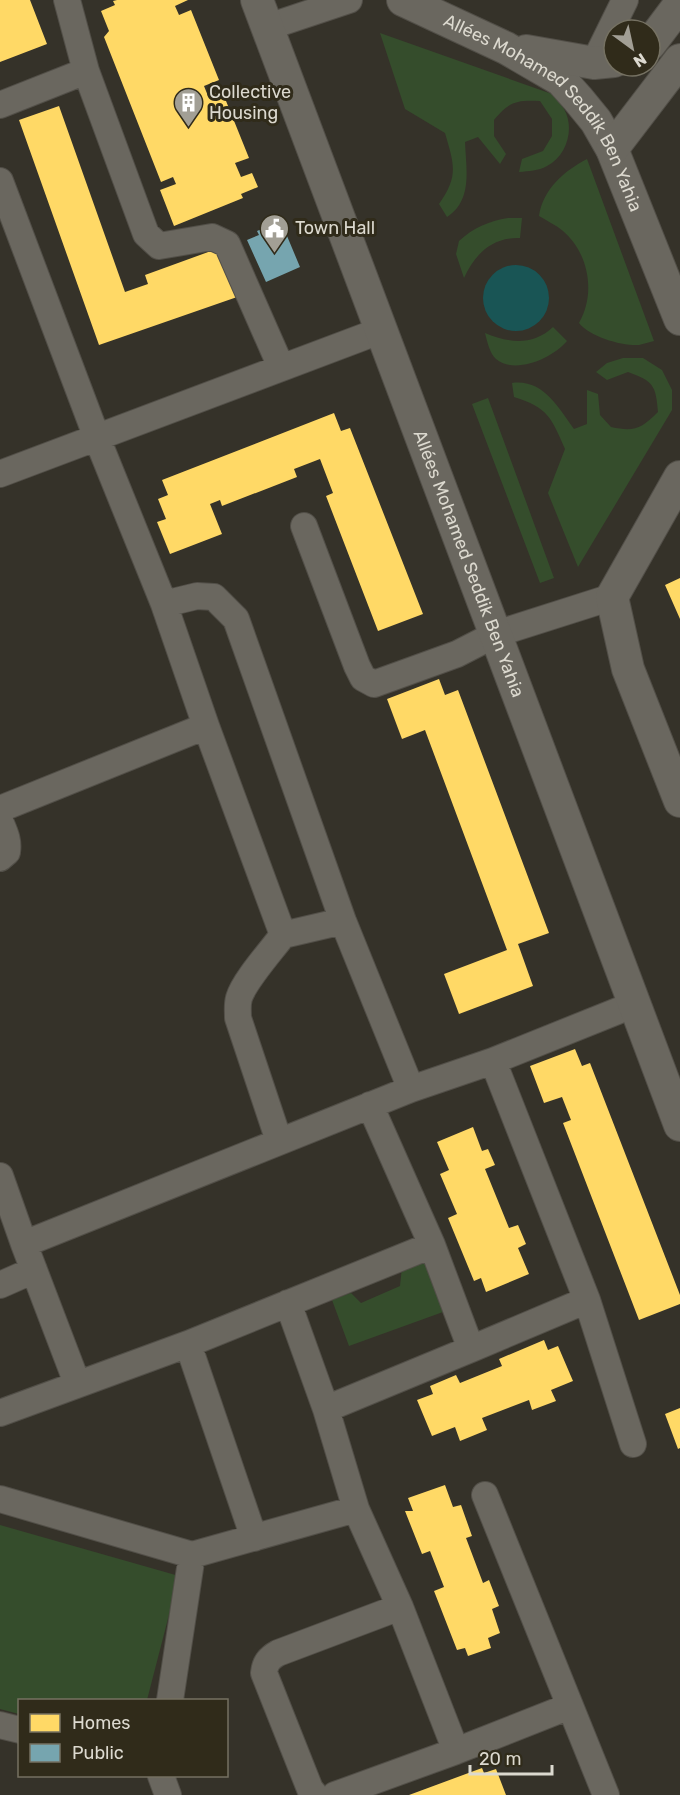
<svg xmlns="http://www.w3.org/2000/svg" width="680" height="1795" viewBox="0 0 680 1795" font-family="Rubik,sans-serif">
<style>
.green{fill:#354d2c}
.water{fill:#195555}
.homes{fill:#ffd966}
.public{fill:#76a5af}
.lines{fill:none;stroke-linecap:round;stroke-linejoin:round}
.minor-casing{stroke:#524f48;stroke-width:28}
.tertiary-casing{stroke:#524f48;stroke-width:34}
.minor{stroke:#6a675f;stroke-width:26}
.tertiary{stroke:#6a675f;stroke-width:32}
.labels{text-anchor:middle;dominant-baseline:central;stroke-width:6;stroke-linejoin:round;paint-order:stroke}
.poi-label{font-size:18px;fill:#dcd9cf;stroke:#302b1a;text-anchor:start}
.street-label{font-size:18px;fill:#dcd9cf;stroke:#302b1a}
</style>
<rect width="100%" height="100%" fill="#353229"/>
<!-- green -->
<path class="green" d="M380 33 552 94C556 99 561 103 564 109 575 128 567 156 547 166 538 171 529 171 519 172L522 159 543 151 552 136V119L540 101C517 100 510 101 494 120V136L506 154 500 164 478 137 465 142C466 169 473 200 447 217L439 204C459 176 454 164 445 133L405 109Z
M587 159 654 341C649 342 644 344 639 345 622 346 590 337 579 323 596 294 589 253 563 231 556 225 547 221 539 216 543 189 564 171 587 159Z
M508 218H522L520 238C492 237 475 254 464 278L456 254 459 241C473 228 489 221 508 218Z
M553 327 567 341C553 358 515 375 496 359 490 354 487 341 485 333 508 343 533 346 553 327Z
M623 358H643L662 370 672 390V410L578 567 548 493 565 449C552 419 548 407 514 397L512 383C543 379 558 407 574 429L587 424V390L598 394 600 415 611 427C634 432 641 429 658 412 656 385 653 381 628 372L607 380 596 372 607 363Z
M488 398 554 578 540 583 472 404Z
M424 1260 443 1312 349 1346 332 1300 351 1293 361 1303 400 1286 402 1267Z
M0 1525 179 1576 147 1700H20L19 1714 0 1709Z"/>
<!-- water -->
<path class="water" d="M483 298a33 33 0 1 1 66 0a33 33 0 1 1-66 0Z"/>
<!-- homes -->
<path class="homes" d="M0 0H30L47 44 0 62Z
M117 0H188L175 6 179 15 191 10 219 80 204 86 208 96 222 91 249 158 235 163 241 177 252 173 258 187 241 194 243 198 174 226 160 190 176 184 173 177 161 182 104 37 109 31 101 11 115 5 113 1Z
M59 106 125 292 148 284 145 275 222 247 240 296 99 345 19 120Z
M334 413 341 431 350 428 423 614 378 631 326 496 333 493 320 459 294 469 297 477 222 506 220 500 210 504 222 534 170 554 157 522 166 519 158 499 168 495 162 480Z
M680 578V619L665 585Z
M439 679 445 695 458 690 549 933 518 944 533 986 459 1014 444 974 507 950 425 730 402 739 387 699Z
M575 1049 582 1066 590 1063 680 1295V1304L639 1320 563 1123 571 1120 562 1097 544 1103 530 1066Z
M473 1127 482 1151 488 1149 495 1165 485 1169 509 1228 518 1225 526 1244 518 1248 529 1274 486 1292 481 1278 474 1281 448 1218 457 1214 440 1174 449 1170 437 1142Z
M544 1340 548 1350 558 1346 573 1381 551 1390 556 1401 532 1410 529 1400 482 1418 487 1430 460 1441 455 1427 432 1436 417 1400 433 1394 430 1386 456 1375 460 1383 502 1366 499 1359Z
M680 1408V1448L678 1449 665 1414Z
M445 1485 453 1507 461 1505 472 1536 466 1538 483 1583 489 1580 499 1606 492 1609 500 1633 488 1638 491 1648 468 1656 465 1648 457 1650 434 1591 444 1587 430 1551 422 1554 405 1511H413L408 1498Z
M482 1768 484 1773 496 1769 506 1795H409Z"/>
<!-- public -->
<path class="public" d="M282 224 300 267 266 282 247 240 259 235 257 231 269 226 270 229Z"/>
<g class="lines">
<defs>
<path id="minor" d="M67 0 86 71 146 234 159 246 212 237 227 244 281 367
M268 27 349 0
M594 63 625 0
M0 105 86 71
M0 181 97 438 164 604 197 596 214 597 236 619 343 921 411 1089
M0 474 382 330
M304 526 357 666 363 678 374 684 457 654 496 634 612 597
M164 604 206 726 283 935 343 921
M0 809 206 726
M0 821C4 831 9 840 7 852L0 858
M493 1061 587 1300 633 1444
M370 1105 432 1245
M279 1141 238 1018C238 1011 237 1005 239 998 244 981 271 951 283 935
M0 1176 24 1244
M0 1285 34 1270
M288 1303 326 1409 471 1349
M188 1344 254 1538
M77 1383 24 1244 411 1089 493 1061 635 1004
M326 1409 356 1509 400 1607 456 1751
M0 1413 188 1344 432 1245 471 1349 587 1300
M485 1495 606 1795
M0 1499 192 1555 356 1509
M170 1700 192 1555
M0 1725 20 1730
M161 1776 168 1795
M315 1795 310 1789 264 1673C265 1663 269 1658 278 1653L400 1607
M335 1795 456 1751 570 1706"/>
<g id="tertiary">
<path id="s1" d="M257 0 680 1125"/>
<path id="s2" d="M403 0 506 48 561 80 578 99 596 121 612 149 680 319"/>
<path d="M650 44 680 4"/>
<path d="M526 51 594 63 614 61"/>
<path d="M612 149 680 60"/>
<path d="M680 477 612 597 628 669 680 801"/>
</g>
</defs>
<!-- minor casing -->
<use href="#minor" class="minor-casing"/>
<!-- tertiary casing -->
<use href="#tertiary" class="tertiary-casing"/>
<!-- minor -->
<use href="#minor" class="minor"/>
<!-- tertiary -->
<use href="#tertiary" class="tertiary"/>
</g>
<!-- icons -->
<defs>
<symbol id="building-pin" viewBox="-11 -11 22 30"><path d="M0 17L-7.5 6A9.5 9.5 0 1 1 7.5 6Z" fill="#a29f95" stroke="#302b1a"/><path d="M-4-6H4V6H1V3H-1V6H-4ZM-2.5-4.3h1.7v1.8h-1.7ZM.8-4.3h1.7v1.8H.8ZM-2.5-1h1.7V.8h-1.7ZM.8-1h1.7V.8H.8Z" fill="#fff"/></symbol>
<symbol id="civic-pin" viewBox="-11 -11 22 30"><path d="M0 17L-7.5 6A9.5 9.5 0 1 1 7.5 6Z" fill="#a29f95" stroke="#302b1a"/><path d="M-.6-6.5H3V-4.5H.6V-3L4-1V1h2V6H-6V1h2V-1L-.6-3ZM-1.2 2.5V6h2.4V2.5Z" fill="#fff"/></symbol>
</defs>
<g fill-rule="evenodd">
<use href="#building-pin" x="172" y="86" width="33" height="45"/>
<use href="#civic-pin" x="258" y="212" width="33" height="45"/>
</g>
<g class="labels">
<!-- poi labels -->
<g class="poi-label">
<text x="209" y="92">Collective<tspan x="209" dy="21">Housing</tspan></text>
<text x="295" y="228">Town Hall</text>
</g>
<!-- street labels -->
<g class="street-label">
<text stroke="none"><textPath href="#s2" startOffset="188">Allées Mohamed Seddik Ben Yahia</textPath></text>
<text stroke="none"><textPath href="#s1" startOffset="602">Allées Mohamed Seddik Ben Yahia</textPath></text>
</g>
</g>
<!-- legend -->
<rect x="18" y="1699" width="210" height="78" fill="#302b1a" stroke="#757162" stroke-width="1.5"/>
<rect x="30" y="1714" width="30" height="18" fill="#ffd966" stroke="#757162" stroke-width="1.5"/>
<text x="72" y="1729" font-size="18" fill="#dcd9cf">Homes</text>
<rect x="30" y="1744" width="30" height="18" fill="#76a5af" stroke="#757162" stroke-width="1.5"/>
<text x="72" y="1759" font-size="18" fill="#dcd9cf">Public</text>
<!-- north arrow -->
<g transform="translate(632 48) rotate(147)"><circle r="28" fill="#302b1a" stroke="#757162" stroke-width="1.5"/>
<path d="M0-4.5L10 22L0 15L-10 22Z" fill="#a29f95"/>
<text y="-9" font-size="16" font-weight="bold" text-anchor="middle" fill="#dcd9cf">N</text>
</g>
<!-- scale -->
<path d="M470 1765v9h82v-9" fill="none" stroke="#dcd9cf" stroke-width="3"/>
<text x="479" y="1765" font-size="18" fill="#dcd9cf" stroke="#302b1a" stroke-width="4.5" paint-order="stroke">20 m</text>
</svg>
